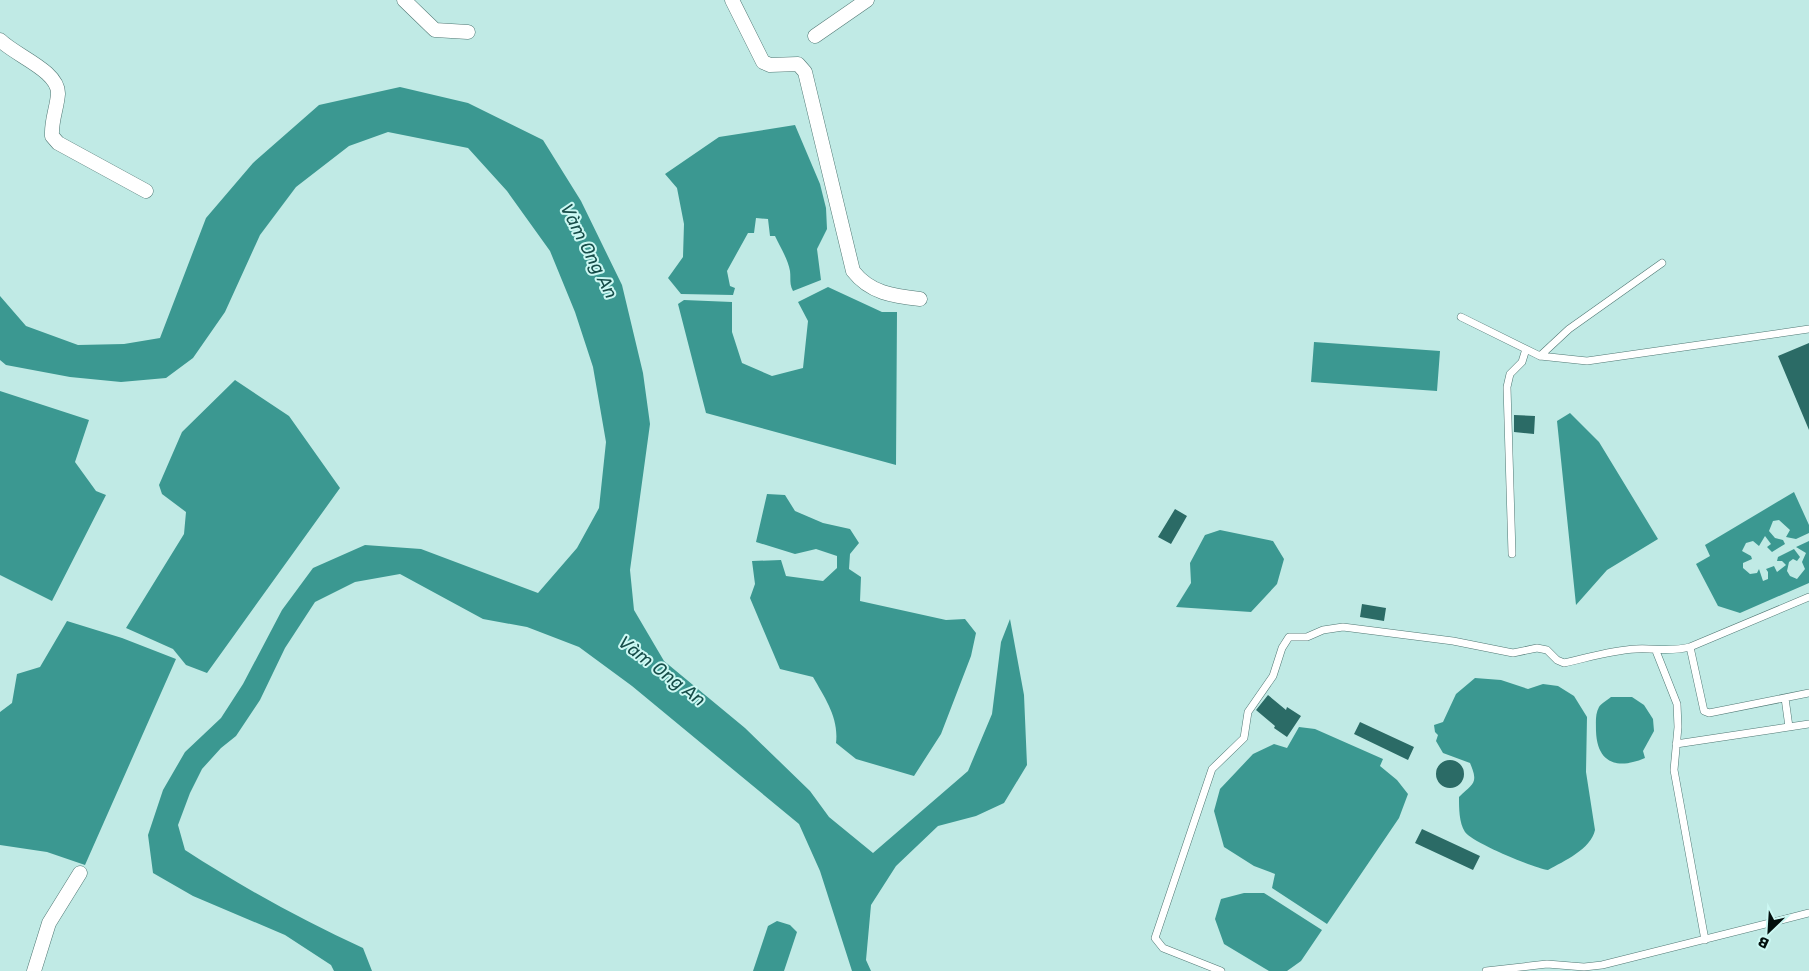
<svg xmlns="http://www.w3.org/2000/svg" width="1809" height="971" viewBox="0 0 1809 971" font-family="Rubik,sans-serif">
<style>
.water{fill:#3b9891}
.building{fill:#2b6b66}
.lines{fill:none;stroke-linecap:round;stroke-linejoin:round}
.service-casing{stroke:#507874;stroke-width:8}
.minor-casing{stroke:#507874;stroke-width:15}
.service{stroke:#fff;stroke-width:7}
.minor{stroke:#fff;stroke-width:14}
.labels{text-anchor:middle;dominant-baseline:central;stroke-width:4;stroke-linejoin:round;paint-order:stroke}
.water-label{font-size:18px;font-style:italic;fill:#174d49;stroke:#ccf8f3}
</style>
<rect width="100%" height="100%" fill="#c0eae5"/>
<!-- water -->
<path class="water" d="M400 87 468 103 543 140 581 201 622 285 643 373 650 424 630 570 634 610 664 661 745 728 810 791 829 817 873 853 968 771 992 714 1001 642 1010 619 1024 695 1027 765 1004 803 976 816 938 826 896 866 871 905 866 960 871 971H852L820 871 799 824 632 686 579 647 527 627 483 619 400 574 355 582 315 602 285 648 260 700 236 736 221 748 202 769 190 793 178 825 185 850C242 887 302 920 363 948L372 971H334L331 965 285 935 193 896 153 873 148 835 163 790 185 752 221 718 243 684 282 610 313 568 365 545 421 549 538 593 577 548 599 508 606 442 593 367 575 312 550 251 507 191 468 148 388 132 349 146 296 187 260 235 225 312 193 358 166 378 121 382 70 377 6 365 0 360V296L26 326 78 345 124 344 160 338 206 218 253 163 319 105Z
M795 125 820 184 826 208 827 229 817 249 821 280 793 291C789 284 791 278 790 271 788 259 780 247 775 236H770L768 219 756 218 754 233H748L727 271 730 286 735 288 733 295 681 294 668 278 683 257 684 224 677 188 665 174 719 137Z
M828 287 882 312H897L896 465 706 413 678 304 684 300 732 302V332L742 363 772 376 803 368 808 321 798 302Z
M1314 342 1440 351 1437 391 1311 382Z
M235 380 289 416 340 488 207 673 186 665 173 649 126 628 184 534 186 512 162 494 159 485 182 432Z
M0 391 89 420 75 462 96 491 106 495 52 601 0 575Z
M1570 413 1599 442 1658 539 1607 570 1576 605 1557 421Z
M1794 492 1809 525V533L1796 539 1786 537 1790 530 1779 520 1773 521 1769 531 1775 538 1783 540 1785 544 1772 552 1767 547 1771 544 1765 536 1759 546 1753 541 1746 543 1742 551 1751 556 1752 559 1743 563V568L1750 574 1757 573 1759 569 1763 581 1768 579V572L1766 569 1774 566 1777 572 1786 565 1782 561H1777L1778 557 1794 549 1800 557 1797 561 1793 559 1789 562 1787 571 1790 576 1797 579 1805 569 1802 562 1806 553 1796 547 1809 541V583L1740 613 1718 606 1696 564 1710 556 1705 545Z
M767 494 785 495 795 511 823 523 850 529 859 543 850 554 849 569 861 577 860 601 946 620 965 619 976 633 971 656 941 734 914 776 856 759 836 743C839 718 825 698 813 677L780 669 750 598 755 584 752 561 781 560 786 576 823 581 837 568V556L816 549 795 554 756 542Z
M1220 530 1273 541 1284 559 1277 584 1251 612 1176 607 1191 583 1190 563 1197 550 1205 535Z
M67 621 122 638 176 659 85 865 47 852 0 845V712L12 703 17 674 40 667Z
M1475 678 1501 680 1528 689 1543 684 1558 686 1574 696 1587 717 1586 772 1595 830C1591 849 1564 861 1548 870 1534 868 1473 843 1465 832 1459 823 1459 808 1459 797 1473 783 1479 784 1470 763L1443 753 1436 741 1438 735 1435 732 1434 725 1443 722 1456 694Z
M1611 697H1632L1644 705 1653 719 1654 731 1643 751 1645 758C1617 770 1597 763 1596 731 1596 723 1595 714 1599 707 1601 704 1607 700 1611 697Z
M1299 727 1315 729 1383 759 1380 766 1397 780 1408 794 1399 818 1327 924 1272 888 1275 874 1254 866 1224 847 1214 811 1220 789 1253 754 1274 744 1287 748Z
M1244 893H1264L1322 930 1301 961 1287 971H1269L1224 944 1215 919 1221 899Z
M777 921 790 925 797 932 784 971H753L768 926Z"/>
<!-- building -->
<path class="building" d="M1809 343V430L1778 356Z
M1514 415 1535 416 1534 434 1514 432Z
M1175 509 1187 516 1171 544 1158 537Z
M1362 604 1386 608 1384 621 1360 617Z
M1268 695 1286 710 1287 707 1301 716 1287 737 1274 728 1275 726 1256 710Z
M1360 722 1414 747 1408 760 1354 734Z
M1436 774a14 14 0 1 1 28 0a14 14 0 1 1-28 0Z
M1422 829 1480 856 1473 870 1415 843Z"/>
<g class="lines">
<defs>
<path id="service" d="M1461 317 1540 356 1587 361 1809 329
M1540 356 1569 329 1662 263
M1512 554 1507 387 1510 374 1522 362 1526 349
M1690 647 1704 711 1709 713 1809 693
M1656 651 1677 704 1678 727 1674 770 1705 940
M1785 698 1789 727
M1676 744 1809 724
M1221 971 1163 948 1155 938 1212 769 1244 738 1248 712 1273 676 1282 648 1289 637H1307L1323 630 1343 627 1453 641 1513 653 1537 648 1547 650 1557 660 1564 663C1587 658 1612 650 1636 649 1655 648 1671 652 1690 647L1809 597
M1486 971 1547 964 1584 967 1602 965 1809 913"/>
<path id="minor" d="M404 0 435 30 468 32
M732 0 763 62 770 65 798 64 805 72 853 271C870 293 893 296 920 299
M815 36 867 0
M0 40C16 56 59 71 58 94 57 108 51 121 52 136L58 143 146 191
M34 971 49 923 80 873"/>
</defs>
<!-- service casing -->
<use href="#service" class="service-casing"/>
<!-- minor casing -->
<use href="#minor" class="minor-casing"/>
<!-- service -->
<use href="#service" class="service"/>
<!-- minor -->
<use href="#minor" class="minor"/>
</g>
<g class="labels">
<!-- water labels -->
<g class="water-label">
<text transform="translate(589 251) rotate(63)">Vàm Ong An</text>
<text transform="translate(662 671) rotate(37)">Vàm Ong An</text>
</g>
</g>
<!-- north arrow -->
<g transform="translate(1769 931) rotate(205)" stroke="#ccf8f3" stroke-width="4" paint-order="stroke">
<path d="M0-4L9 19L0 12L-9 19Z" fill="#020f0d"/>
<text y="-8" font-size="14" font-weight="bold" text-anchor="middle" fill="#020f0d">B</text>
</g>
</svg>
